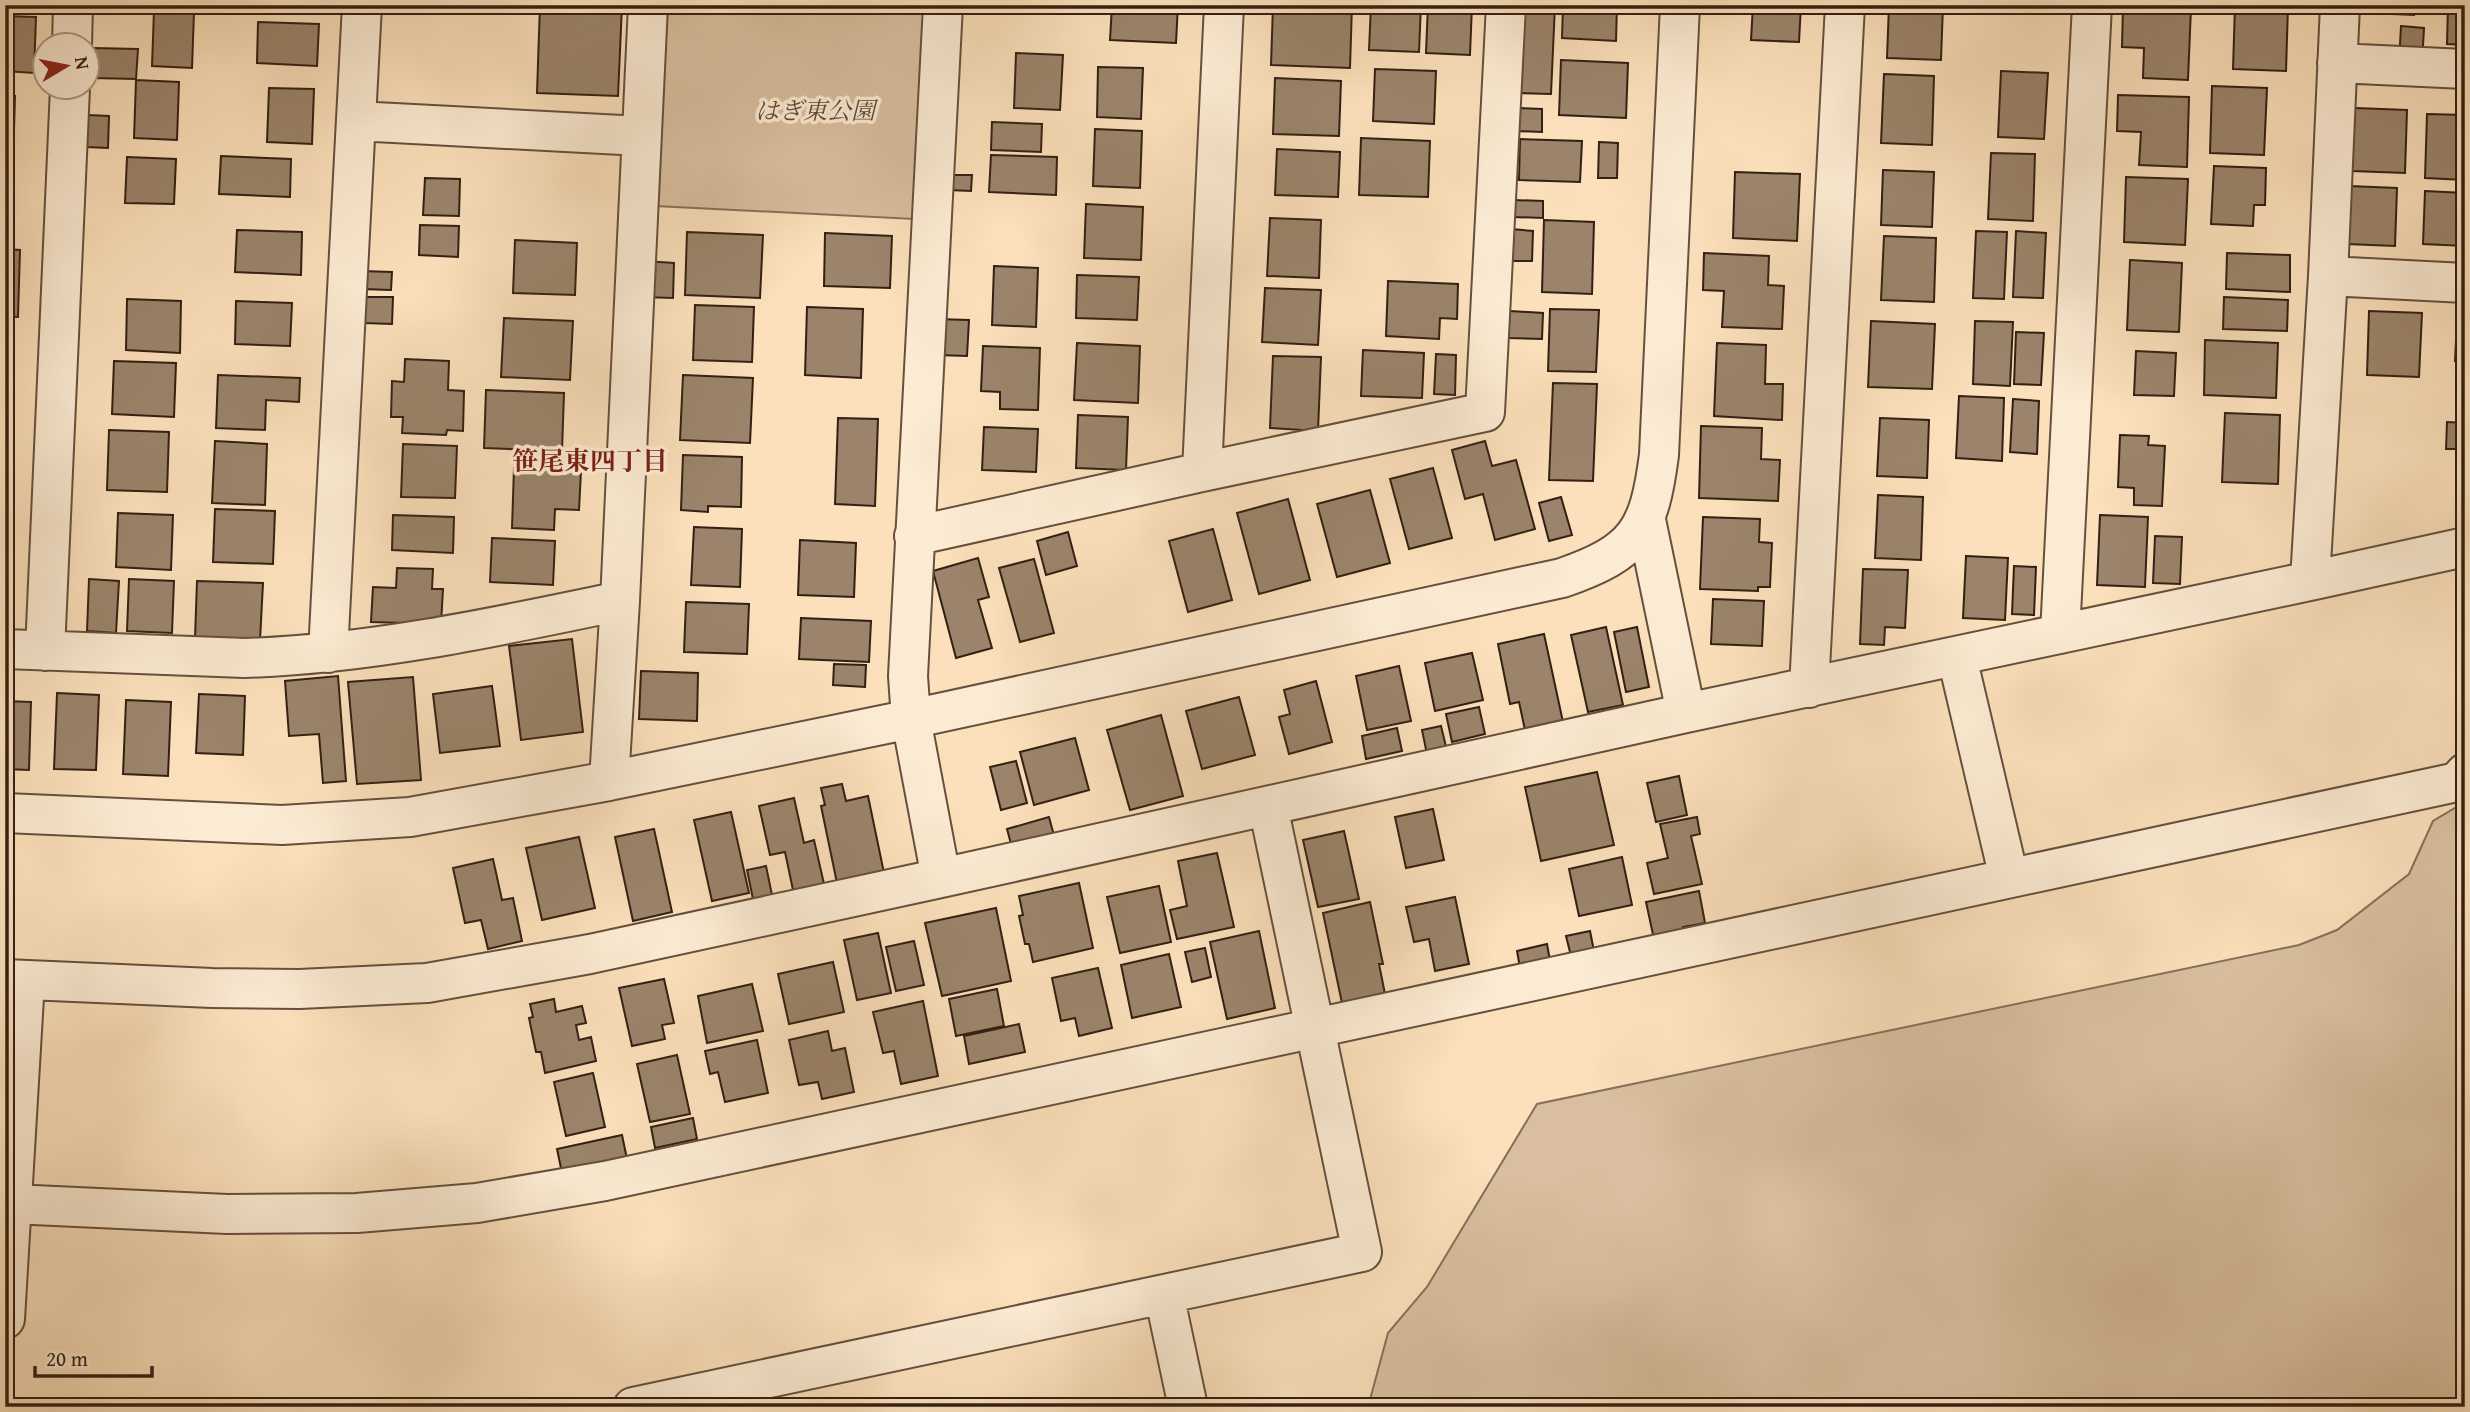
<svg xmlns="http://www.w3.org/2000/svg" width="2470" height="1412" viewBox="0 0 2470 1412" font-family="'Gentium Book Plus','Noto Serif JP',serif">
<style>
.green{fill:#d9bf9f;stroke:#86705a;stroke-width:2}
.building{fill:#9b846b;stroke:#332014;stroke-width:2}
.lines{fill:none;stroke-linecap:round;stroke-linejoin:round}
.minor-casing{stroke:#65503e;stroke-width:42}
.minor{stroke:#fcebd3;stroke-width:38}
.labels{text-anchor:middle;dominant-baseline:central;stroke-width:7;stroke-linejoin:round;paint-order:stroke}
.park-label{font-size:24px;font-style:italic;fill:#5c4837;stroke:#fcebd3}
.neighbourhood-label{font-size:26px;font-weight:bold;fill:#7a1f14;stroke:#fcebd3}
</style>
<rect width="100%" height="100%" fill="#fbe0bb"/>
<filter id="stains"><feTurbulence type="fractalNoise" baseFrequency=".00286" numOctaves="4"/><feColorMatrix values="0 0 0 0 .2 0 0 0 0 .09 0 0 0 0 .02 0 0 0 .5 -.17"/></filter>
<radialGradient id="worn" r=".72"><stop offset=".6" stop-color="#630" stop-opacity="0"/><stop offset="1" stop-color="#630" stop-opacity=".3"/></radialGradient>
<!-- green -->
<path class="green" d="M668 5H927L914 219 656 206Z
M2465 802V1407H1368L1388 1333 1427 1287 1537 1104 2299 945 2337 930 2409 874 2433 821Z"/>
<!-- building -->
<path class="building" d="M540 5H622L618 96 537 93Z
M1112 5H1178L1176 43 1110 40Z
M1273 5H1352L1350 68 1271 65Z
M1371 5H1421L1419 52 1369 50Z
M1428 5H1472L1470 55 1426 53Z
M1518 5H1555L1551 94 1515 93Z
M1563 5H1617L1616 41 1562 38Z
M1753 5H1801L1799 42 1751 40Z
M1889 5H1943L1941 60 1887 58Z
M2235 5 2288 6 2286 71 2233 69Z
M2369 5H2414V15L2368 13Z
M2448 5H2465V45L2447 44Z
M2123 6 2191 8 2188 80 2143 78 2144 48 2122 47Z
M154 10 194 12 192 68 152 66Z
M5 16 36 17 34 73 5 71Z
M258 22 319 24 317 66 257 63Z
M2401 26 2424 28 2422 64 2399 63Z
M93 48 138 49 136 79 92 78Z
M1016 53 1063 55 1060 110 1014 108Z
M1561 60 1628 63 1626 118 1559 115Z
M1098 67 1143 68 1141 119 1097 117Z
M1375 69 1436 71 1434 124 1373 121Z
M2001 71 2048 73 2044 139 1998 137Z
M1884 74 1934 76 1932 145 1881 143Z
M1275 78 1341 81 1339 136 1273 134Z
M136 80 179 82 177 140 134 138Z
M2212 86 2267 88 2264 155 2210 153Z
M269 88 314 89 312 144 267 142Z
M2118 95 2189 97 2187 167 2139 165 2141 132 2117 131Z
M5 96H15L13 165 5 164Z
M1517 108 1542 109V132L1516 131Z
M2355 108 2407 110 2405 173 2352 171Z
M2427 114 2465 115V180L2425 178Z
M87 115 109 116 108 148 86 147Z
M992 122 1042 124 1041 152 991 150Z
M1095 129 1142 131 1140 188 1093 186Z
M1361 138 1430 141 1428 197 1359 195Z
M1520 139 1582 141 1580 182 1519 180Z
M1599 142 1618 143 1617 178H1598Z
M1277 149 1340 152 1338 197 1275 195Z
M1991 153 2035 154 2033 221 1988 219Z
M991 155 1057 157 1056 195 989 192Z
M221 156 291 159 290 197 219 194Z
M127 157 176 159 174 204 125 203Z
M2214 166 2266 168 2265 205H2254L2253 226 2211 224Z
M1883 170 1934 172 1932 227 1881 225Z
M1735 172 1800 174 1797 241 1733 238Z
M948 175H972L971 191 948 190Z
M2126 177 2188 179 2185 245 2124 242Z
M425 178 460 179 459 216 423 215Z
M2349 186 2397 188 2395 246 2347 244Z
M2425 191 2465 193V246L2423 244Z
M1513 200 1543 201V218L1513 217Z
M1086 204 1143 207 1141 260 1084 258Z
M1270 218 1321 220 1319 278 1267 276Z
M1544 220 1594 222 1592 294 1542 292Z
M420 225 459 226 458 257 419 255Z
M1511 229 1533 231 1532 261H1510Z
M237 230 302 232 301 275 235 272Z
M1976 231 2007 232 2004 299 1973 298Z
M2016 231 2046 233 2043 298 2013 297Z
M687 232 763 235 760 298 685 295Z
M825 233 892 236 890 288 824 286Z
M1884 236 1936 238 1934 302 1881 300Z
M515 240 577 243 575 295 513 293Z
M5 249 20 250 18 317 5 316Z
M1704 253 1769 256 1768 285 1784 286 1782 329 1722 327 1724 291 1703 290Z
M2227 253 2290 255V292L2226 289Z
M2130 260 2182 263 2179 332 2127 330Z
M644 261 674 263 673 298 643 297Z
M994 266 1038 268 1036 327 992 325Z
M362 271 392 272 391 290 361 289Z
M1077 275 1139 277 1137 320 1076 318Z
M1388 281 1458 284 1457 319 1440 318 1439 339 1386 336Z
M1265 288 1321 290 1318 345 1262 342Z
M365 297H393L392 324 364 323Z
M2224 297 2288 300 2287 331 2223 329Z
M127 299 181 301 180 353 126 350Z
M236 301 292 303 290 346 235 344Z
M695 305 754 307 752 362 693 360Z
M807 307 863 309 861 378 805 375Z
M1550 309 1599 310 1596 372 1548 371Z
M1510 311 1543 313 1542 339 1508 338Z
M2369 311 2422 313 2419 377 2367 375Z
M504 318 573 321 570 380 501 377Z
M2457 318H2465V361H2455Z
M937 319 969 320 967 356 936 355Z
M1871 321 1935 324 1932 389 1868 387Z
M1975 321 2013 322 2010 386 1973 384Z
M2016 332 2044 333 2041 385 2014 384Z
M2205 340 2278 343 2276 398 2204 395Z
M1077 343 1140 346 1138 403 1074 400Z
M1717 343 1766 345 1765 384H1783L1782 420 1714 416Z
M983 346 1040 348 1038 410 1000 409V392L981 391Z
M1363 350 1424 353 1422 398 1361 396Z
M2136 351 2176 353 2174 396 2134 395Z
M1436 354 1456 355 1455 395 1434 394Z
M1273 356 1321 357 1318 431 1270 428Z
M405 359 449 361 448 390 464 391 463 431 447 430 446 435 402 433 403 417H391L392 381 404 382Z
M114 361 176 363 174 417 112 414Z
M218 375 300 378 299 402 266 400 265 430 216 428Z
M683 375 753 378 750 443 680 440Z
M1553 383 1597 384 1593 481 1549 480Z
M486 390 564 393 562 451 484 448Z
M1959 396 2004 398 2002 461 1956 458Z
M2013 399 2039 401 2037 454 2010 452Z
M2225 413 2280 415 2278 484 2222 482Z
M1078 415 1128 417 1126 470 1076 468Z
M838 418 878 419 875 506 835 504Z
M1880 418 1929 420 1927 478 1877 476Z
M2447 422 2465 423V449H2446Z
M1701 426 1762 428 1761 459 1780 460 1778 501 1699 498Z
M984 427 1038 429 1036 472 982 470Z
M109 430 169 432 167 492 107 490Z
M2120 435 2149 436 2148 445 2165 446 2162 506 2134 505V488L2118 487Z
M215 441 267 444 265 505 212 503Z
M1485 441 1492 466 1516 460 1535 529 1495 540 1483 494 1465 499 1452 450Z
M403 444 457 446 455 498 401 497Z
M683 455 742 457 741 507 708 506V512L681 510Z
M514 468 581 471 579 510 555 509 554 530 512 528Z
M1433 468 1452 538 1409 549 1390 479Z
M1370 490 1390 563 1337 577 1317 504Z
M1878 495 1923 497 1921 560 1875 558Z
M1561 497 1572 535 1549 541 1539 503Z
M1288 499 1310 580 1259 594 1237 513Z
M215 509 275 511 273 564 213 562Z
M118 513 173 515 171 570 116 567Z
M393 515 454 517 453 553 392 550Z
M2100 515 2148 517 2145 587 2097 585Z
M1703 517 1760 519 1759 542 1772 543 1770 587H1758V591L1700 589Z
M694 527 742 529 740 587 691 585Z
M1213 529 1232 600 1188 612 1169 541Z
M1068 532 1077 566 1046 575 1037 541Z
M2155 536 2182 537 2180 584 2153 583Z
M492 538 555 541 553 585 490 582Z
M800 540 856 543 854 597 798 595Z
M1966 556 2008 558 2005 620 1963 618Z
M978 558 989 597 978 600 992 648 956 658 933 571Z
M1034 559 1054 633 1020 642 999 568Z
M2014 566 2036 567 2034 615 2012 614Z
M397 568 433 569 432 589H443L441 624 371 622 373 587 396 588Z
M1863 569 1908 570 1905 628 1885 627 1884 645 1860 644Z
M89 579 119 581 116 633 87 631Z
M129 579 174 581 172 633 127 631Z
M197 581 263 583 260 640 195 638Z
M1713 599 1764 601 1762 646 1711 644Z
M686 602 749 604 747 654 684 652Z
M801 618 871 621 869 662 799 659Z
M1606 627 1623 705 1588 712 1571 635Z
M1637 627 1649 687 1626 692 1614 632Z
M1544 634 1563 722 1525 730 1519 702 1510 704 1498 644Z
M572 639 583 732 521 740 509 646Z
M1472 653 1483 700 1435 711 1425 663Z
M834 664 866 665 865 687 833 685Z
M1399 666 1411 721 1367 730 1356 676Z
M641 671 698 673 697 721 639 719Z
M338 676 346 781 323 783 319 734 289 736 285 681Z
M413 677 421 780 357 784 348 682Z
M1316 681 1332 742 1289 754 1279 717 1290 714 1284 690Z
M492 686 500 746 440 753 433 694Z
M57 693 99 695 96 770 54 769Z
M199 694 245 696 243 755 196 753Z
M1239 697 1255 755 1202 769 1186 711Z
M126 700 171 702 168 776 123 774Z
M5 701 31 702 29 770 5 769Z
M1479 707 1485 734 1452 742 1446 714Z
M1161 715 1183 796 1130 810 1107 730Z
M1441 726 1448 755 1428 759 1422 730Z
M1397 728 1402 751 1366 759 1362 736Z
M1075 738 1089 790 1034 805 1020 752Z
M1016 761 1027 803 1001 810 990 767Z
M1597 772 1614 845 1541 861 1525 787Z
M1679 776 1687 815 1656 822 1647 783Z
M842 784 846 801 868 796 884 873 837 883 821 806 825 805 821 788Z
M794 798 804 843 814 840 824 884 793 890 785 852 770 855 759 806Z
M1433 809 1444 860 1406 868 1395 817Z
M731 812 749 893 712 901 694 820Z
M1049 817 1056 843 1014 855 1007 829Z
M1697 817 1700 834 1691 836 1702 884 1654 894 1647 863 1668 858 1660 824Z
M654 829 672 912 633 921 615 837Z
M1344 831 1359 899 1318 907 1303 840Z
M579 837 595 908 542 920 526 848Z
M1217 853 1234 927 1177 939 1170 910 1187 906 1178 861Z
M1622 857 1632 905 1579 916 1569 869Z
M493 859 502 900 513 898 522 941 488 949 481 920 465 923 453 868Z
M766 866 772 895 753 899 747 870Z
M1079 883 1093 948 1033 962 1029 944H1025L1019 916 1023 915 1019 896Z
M1159 886 1171 942 1120 953 1107 897Z
M1699 891 1705 923 1683 927 1687 946 1657 953 1646 902Z
M1455 897 1469 964 1435 971 1429 939 1414 942 1406 907Z
M1370 902 1383 964H1379L1385 994 1342 1003 1323 913Z
M996 908 1011 981 942 996 925 923Z
M1259 931 1275 1008 1227 1019 1210 942Z
M1590 931 1594 951 1571 956 1566 936Z
M878 933 891 993 857 1000 844 940Z
M914 941 924 985 896 991 886 947Z
M1547 944 1551 966 1521 973 1517 951Z
M1205 948 1211 977 1192 982 1185 952Z
M1169 954 1181 1007 1132 1018 1121 965Z
M833 962 844 1012 789 1024 778 974Z
M1098 968 1112 1028 1079 1036 1075 1018 1061 1021 1052 978Z
M664 979 674 1023 662 1025 665 1039 632 1046 619 988Z
M752 984 763 1031 707 1043 698 996Z
M997 989 1004 1026 956 1036 949 999Z
M554 999 556 1012 582 1006 586 1023 576 1025 579 1040 591 1037 596 1061 545 1073 541 1052H536L529 1018 533 1017 530 1004Z
M923 1001 938 1076 901 1084 894 1051 883 1053 873 1012Z
M1019 1024 1025 1052 969 1064 964 1036Z
M828 1031 832 1051 845 1048 854 1092 822 1099 818 1082 799 1085 789 1040Z
M757 1040 768 1093 725 1102 718 1072 710 1074 705 1051Z
M677 1055 690 1114 650 1122 637 1064Z
M593 1073 605 1127 566 1136 554 1082Z
M693 1118 697 1139 655 1148 651 1127Z
M622 1135 627 1159 562 1173 557 1149Z"/>
<g class="lines">
<defs>
<path id="minor" d="M72 46 73 5
M2337 63 2465 69
M356 121 641 136
M2328 276 2465 283
M1202 472 1224 5
M1646 520 1686 713
M914 536 1202 472 1485 412 1506 5
M2310 581 2465 547
M2060 634 2092 5
M5 649 245 658C371 654 496 627 620 601
M45 651 70 88
M328 653 362 5
M1957 657 2009 878
M1809 688 1845 5
M609 781 620 601 648 5
M5 813 282 825 410 817 609 781 911 719 1562 578C1637 552 1649 531 1659 455L1680 5
M941 878 1686 713 2310 581 2328 276 2340 5
M5 979 212 988 299 989 427 983 590 954 941 878 911 719 908 676 943 5
M12 1204 227 1214 357 1213 477 1203 605 1181 2457 782 2465 773
M1164 1294 1188 1407
M5 1319 25 980
M633 1407 1362 1252 1268 806"/>
</defs>
<!-- minor casing -->
<use href="#minor" class="minor-casing"/>
<!-- minor -->
<use href="#minor" class="minor"/>
</g>
<g class="labels">
<!-- park labels -->
<g class="park-label">
<text x="815" y="110">はぎ東公園</text>
</g>
<!-- neighbourhood labels -->
<g class="neighbourhood-label">
<text x="590" y="460">笹尾東四丁目</text>
</g>
</g>
<!-- margin -->
<rect width="2470" height="1412" fill="none" stroke="#fbe0bb" stroke-width="28"/>
<rect x="7" y="7" width="2456" height="1398" fill="none" stroke="#332014" stroke-width="3.5"/>
<rect x="14" y="14" width="2442" height="1384" fill="none" stroke="#332014" stroke-width="2"/>
<!-- north arrow -->
<g transform="translate(66 66) rotate(80)"><circle r="33" fill="#fcebd3" stroke="#ac9a87" stroke-width="2"/>
<path d="M0-5L12 26L0 18L-12 26Z" fill="#8f2418"/>
<text y="-10" font-size="19" font-weight="bold" text-anchor="middle" fill="#332014">N</text>
</g>
<!-- scale -->
<path d="M35 1366v10h117v-10" fill="none" stroke="#332014" stroke-width="3.5"/>
<text x="46" y="1366" font-size="21" fill="#332014" stroke="#fcebd3" stroke-width="5" paint-order="stroke">20 m</text>
<rect width="100%" height="100%" filter="url(#stains)"/>
<rect width="100%" height="100%" fill="url(#worn)"/>
</svg>
